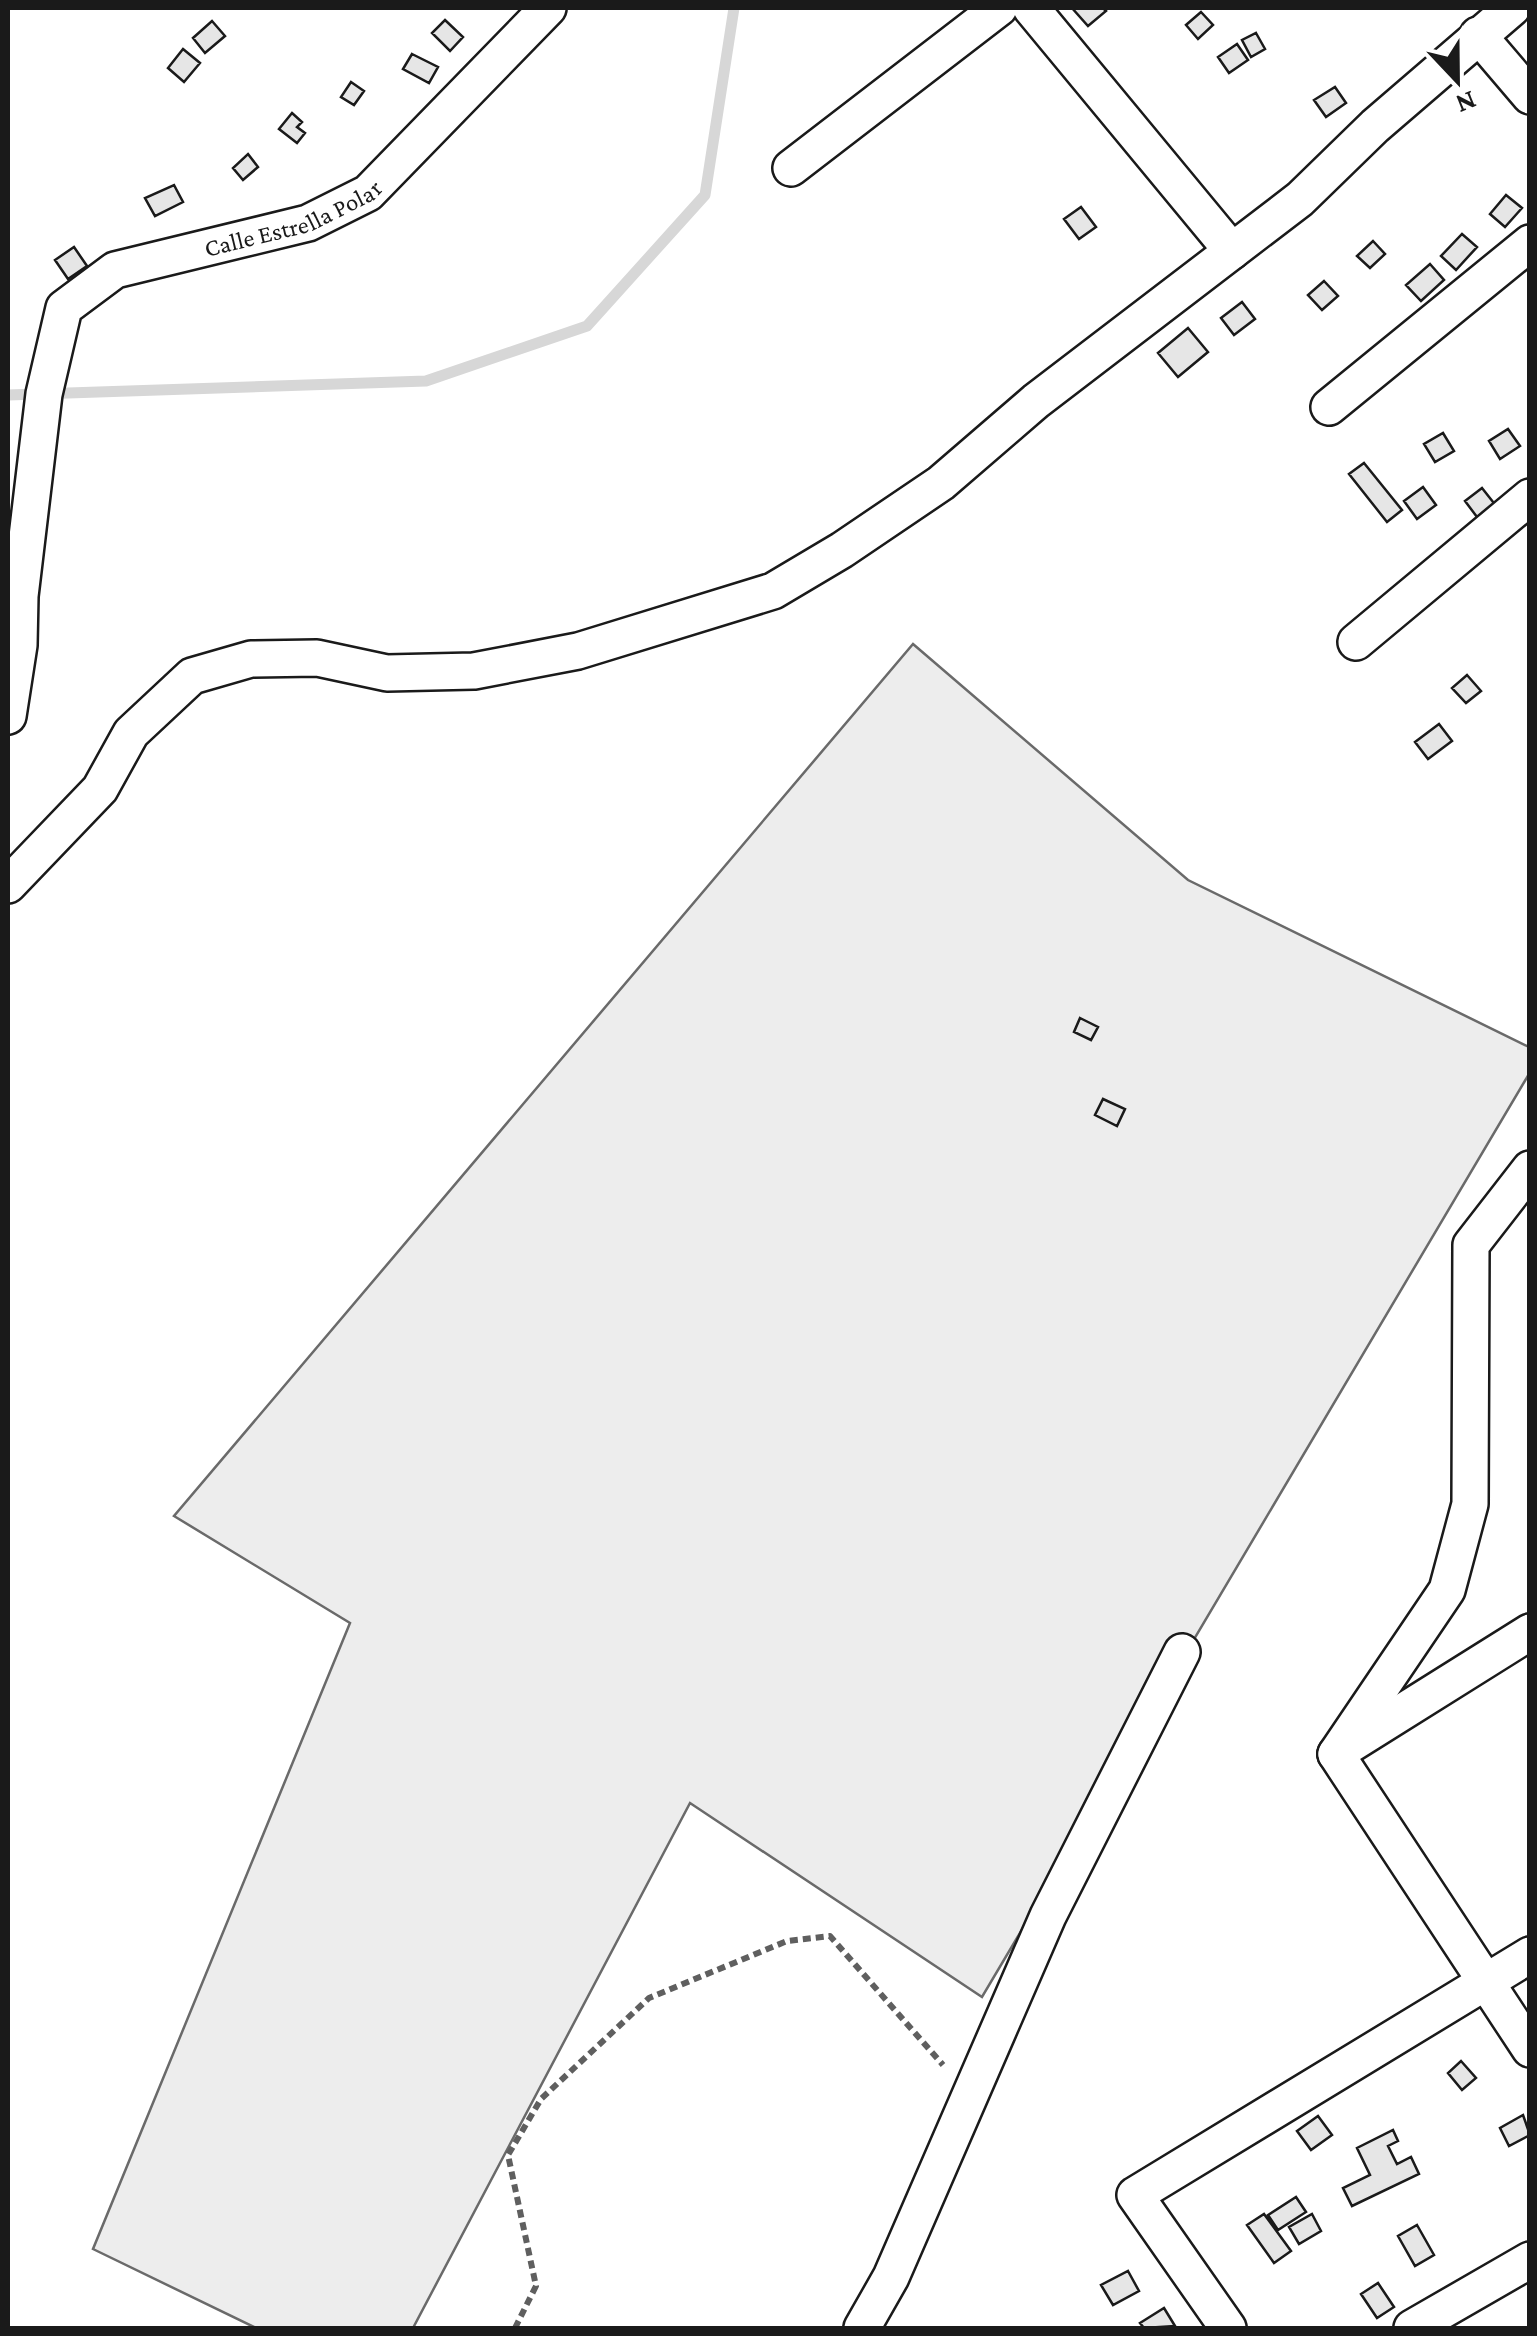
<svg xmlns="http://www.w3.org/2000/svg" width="1537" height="2336" viewBox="0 0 1537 2336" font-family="'Crimson Pro',serif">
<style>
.green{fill:#ededed;stroke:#6a6a6a;stroke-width:2.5}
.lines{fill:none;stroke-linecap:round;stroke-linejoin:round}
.stream{stroke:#d7d7d7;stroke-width:11}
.building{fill:#e6e6e6;stroke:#1a1a1a;stroke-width:2.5}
.minor-casing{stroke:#1a1a1a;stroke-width:40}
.path{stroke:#5f5f5f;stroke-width:6;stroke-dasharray:8 5;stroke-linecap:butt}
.minor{stroke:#fff;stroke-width:35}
.labels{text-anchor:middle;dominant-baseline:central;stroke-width:8;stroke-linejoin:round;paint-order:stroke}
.street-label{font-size:25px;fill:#1a1a1a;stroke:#fff}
</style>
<rect width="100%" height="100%" fill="#fff"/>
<!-- green -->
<path class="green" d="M913 644 1188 880 1529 1047V1074L982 1997 690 1803 413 2328H256L93 2249 350 1623 174 1516Z"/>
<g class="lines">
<!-- stream -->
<path class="stream" d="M8 395 426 381 587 326 705 195 734 8"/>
</g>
<!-- building -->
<path class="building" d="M1072 8H1103L1106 11 1088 26Z
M1201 12 1213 25 1198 39 1186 25Z
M445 20 463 37 450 51 432 33Z
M212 21 225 36 205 53 193 38Z
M1256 33 1265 49 1251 57 1242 40Z
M1237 44 1248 60 1229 73 1218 57Z
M183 49 200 63 184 82 168 68Z
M412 54 438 67 429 83 403 69Z
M351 82 364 91 354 105 341 97Z
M1335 87 1346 103 1326 117 1314 100Z
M292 113 302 122 297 127 305 133 297 143 279 129Z
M248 154 258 167 243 180 233 168Z
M174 185 183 202 155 216 145 198Z
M1506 195 1522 208 1505 227 1490 214Z
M1081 207 1096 227 1079 239 1064 219Z
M1462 234 1477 247 1456 270 1441 256Z
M1373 241 1385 254 1370 268 1357 256Z
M74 247 87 266 68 279 55 260Z
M1430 264 1444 280 1421 301 1406 285Z
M1324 281 1338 296 1322 310 1308 295Z
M1242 302 1255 319 1234 335 1221 318Z
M1188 328 1208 352 1178 377 1158 353Z
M1508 429 1520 446 1500 459 1489 441Z
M1443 433 1454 451 1435 462 1424 444Z
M1364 463 1402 510 1387 522 1349 474Z
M1423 487 1436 505 1417 519 1404 501Z
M1482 488 1497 507 1480 521 1465 501Z
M1467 675 1481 691 1466 703 1452 688Z
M1439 724 1452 741 1428 759 1415 742Z
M1080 1018 1098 1027 1091 1040 1074 1032Z
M1103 1099 1125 1109 1117 1126 1095 1115Z
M1461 2061 1476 2078 1462 2090 1448 2073Z
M1523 2115 1530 2135 1509 2146 1500 2128Z
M1318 2116 1332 2135 1311 2150 1297 2131Z
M1393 2130 1398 2141 1388 2146 1397 2164 1411 2157 1419 2174 1352 2206 1343 2188 1370 2175 1357 2148Z
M1296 2197 1306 2212 1278 2230 1268 2215Z
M1264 2214 1291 2251 1274 2263 1247 2225Z
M1312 2214 1321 2231 1299 2244 1289 2227Z
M1417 2225 1434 2255 1415 2266 1398 2236Z
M1128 2271 1139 2291 1113 2305 1101 2285Z
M1378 2283 1394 2307 1377 2318 1361 2294Z
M1164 2308 1175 2326 1144 2328 1140 2323Z"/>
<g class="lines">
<defs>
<g id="minor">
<path d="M1031 8 1232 251"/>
<path d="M1478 35 1530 96"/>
<path d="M791 168 999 8"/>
<path d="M1329 407 1530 243"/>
<path d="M1356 642 1530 497"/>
<path id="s1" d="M8 716 19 645 20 596 44 394 64 308 115 270 308 223 368 193 548 8"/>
<path d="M8 885 100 789 131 733 192 676 251 659 317 658 387 673 474 671 578 651 773 591 842 550 941 483 1036 401 1300 199 1375 126 1512 8"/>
<path d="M1348 1746 1530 1632"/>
<path d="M1336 1754 1447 1590 1470 1504 1471 1245 1530 1169"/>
<path d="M1336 1754 1530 2049"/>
<path d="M862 2328 891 2277 1048 1916 1182 1652"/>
<path d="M1228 2328 1135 2195 1530 1955"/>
<path d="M1412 2328 1530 2260"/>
</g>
</defs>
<!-- minor casing -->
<use href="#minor" class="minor-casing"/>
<!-- path -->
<path class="path" d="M515 2328 536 2286 508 2155 541 2099 649 1998 787 1941 830 1936 943 2065"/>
<!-- minor -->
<use href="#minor" class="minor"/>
</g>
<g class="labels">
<!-- street labels -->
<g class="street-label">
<text stroke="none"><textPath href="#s1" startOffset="662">Calle Estrella Polar</textPath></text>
</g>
</g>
<!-- border -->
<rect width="1537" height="2336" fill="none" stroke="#1a1a1a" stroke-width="20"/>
<!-- north arrow -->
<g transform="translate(1457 80) rotate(158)" stroke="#ffffff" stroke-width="8" paint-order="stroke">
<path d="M0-8L18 38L0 25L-18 38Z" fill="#1a1a1a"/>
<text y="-15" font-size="28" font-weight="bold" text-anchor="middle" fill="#1a1a1a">N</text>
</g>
</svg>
